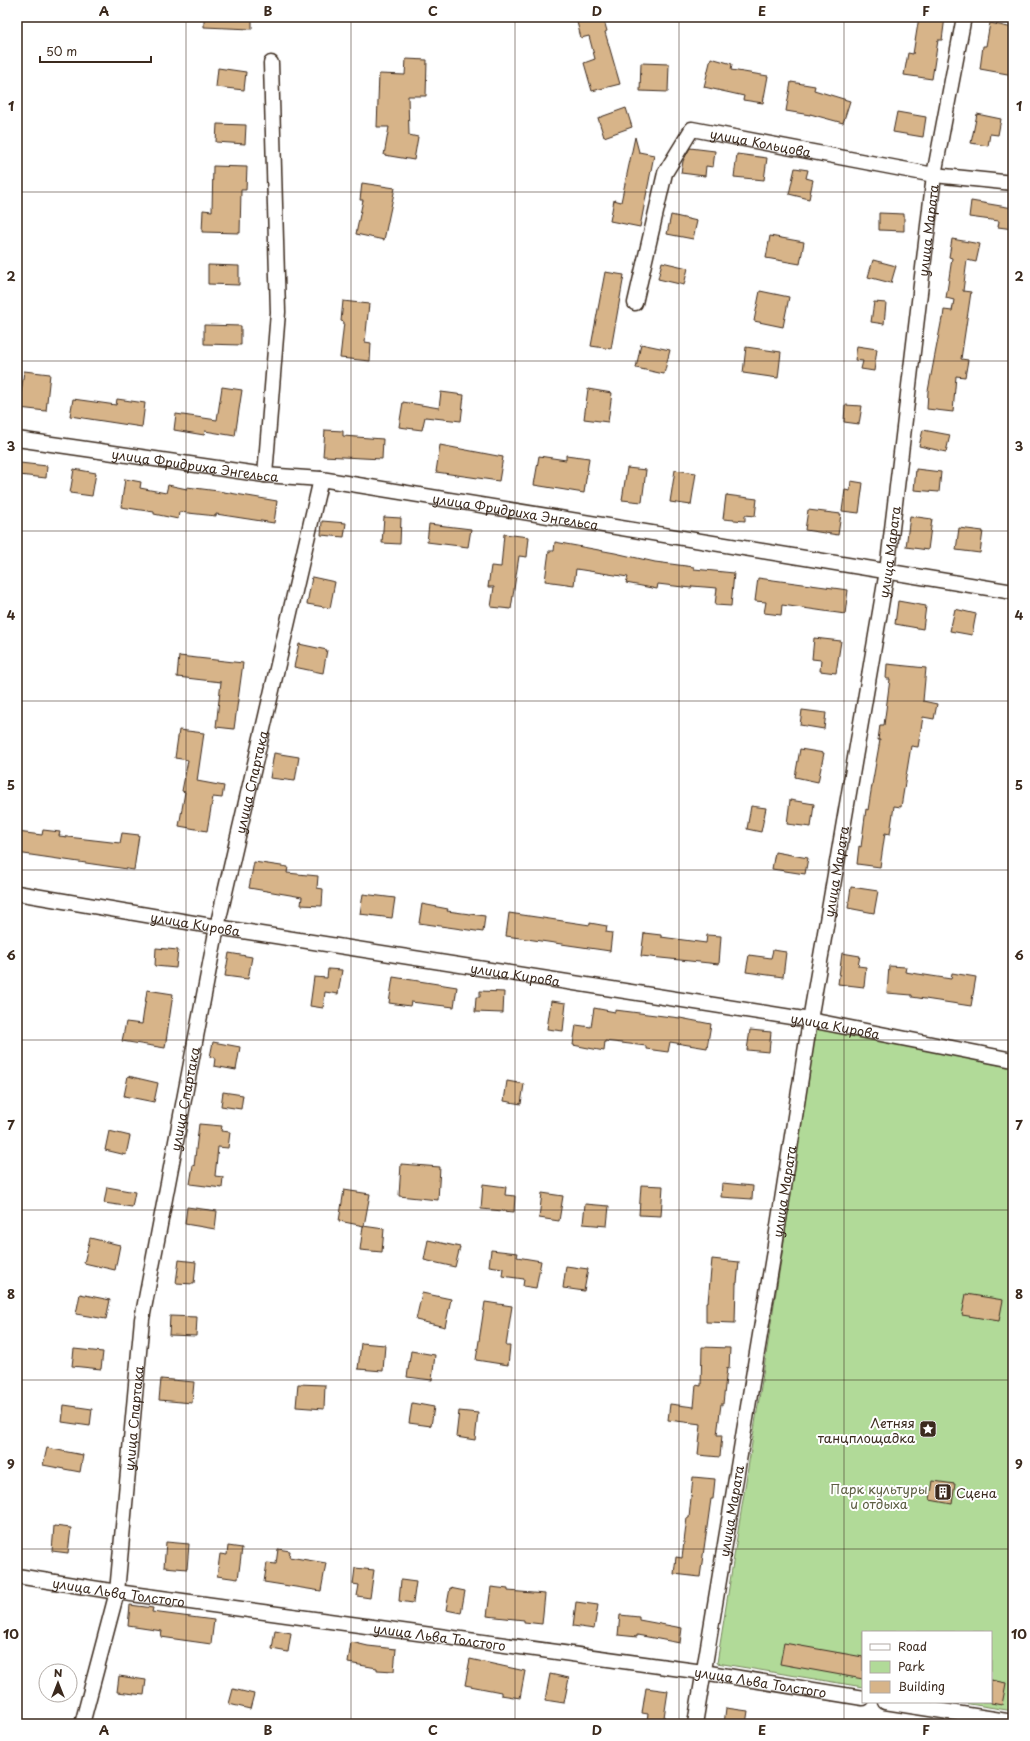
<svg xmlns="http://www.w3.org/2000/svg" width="1030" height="1741" viewBox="0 0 1030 1741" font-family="'Playpen Sans',sans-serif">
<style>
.park{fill:#b1da98;stroke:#76825b}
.building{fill:#d7b489;stroke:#3b2a1e}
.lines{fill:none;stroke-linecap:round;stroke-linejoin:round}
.minor-casing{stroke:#3b2a1e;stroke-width:17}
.minor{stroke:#fff;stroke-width:14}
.grid{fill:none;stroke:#3b2a1e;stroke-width:1;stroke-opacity:0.55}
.labels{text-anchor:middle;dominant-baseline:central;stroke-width:4;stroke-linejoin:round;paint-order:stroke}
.street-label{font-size:13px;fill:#3b2a1e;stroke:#fff}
.poi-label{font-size:13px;fill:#3b2a1e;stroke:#fff;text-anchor:end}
.park-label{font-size:13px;fill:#5e5f43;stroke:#fff}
.neatline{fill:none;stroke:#3b2a1e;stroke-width:1.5}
.grid-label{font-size:13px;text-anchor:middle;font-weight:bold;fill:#3b2a1e}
</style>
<rect width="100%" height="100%" fill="#fff"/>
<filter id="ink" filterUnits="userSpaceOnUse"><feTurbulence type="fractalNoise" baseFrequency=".025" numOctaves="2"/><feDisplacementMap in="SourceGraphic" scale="8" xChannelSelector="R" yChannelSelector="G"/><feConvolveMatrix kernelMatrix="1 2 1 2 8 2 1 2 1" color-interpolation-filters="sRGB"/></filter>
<g filter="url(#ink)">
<!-- park -->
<path class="park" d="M813 1025 1013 1068V1711L957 1702H991V1632H863V1687L717 1663 783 1248Z"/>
<!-- building -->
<path class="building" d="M204 17H252V29L204 27Z
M594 17H603L607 31 605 32 620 84 592 91 584 63 595 59 589 36 581 38 577 22Z
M919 17H945L942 40H938L932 79 904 75 908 53 913 54Z
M990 23 1013 28V75L980 69 983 46H986Z
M711 58 732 64 731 70 768 76 763 103 743 100 744 96 704 87Z
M406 59 427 60 426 96H408L409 135 418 137 414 160 384 155 389 127H377L379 74 405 75Z
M641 63 669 64 668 92 640 91Z
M218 68 246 72 244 90 216 87Z
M791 82 815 86 814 90 850 101 843 123 810 114V115L786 111Z
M626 108 632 127 604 137 598 118Z
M897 112 926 117 923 137 893 132Z
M977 114 1001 119 998 135 990 134 988 146 971 143Z
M217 124 246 125 245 144 216 142Z
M635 137 639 152 654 155 640 227 610 221 614 200 621 202Z
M690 148 715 151 713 167 706 166 705 176 681 173 683 161Z
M737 154 767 158 764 180 734 177Z
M213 166 247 167 246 190H241L240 233 202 232 203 210 212 211Z
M795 168 808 170 806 178 813 180 809 199 789 194Z
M362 183 395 188 384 240 356 234 363 200H360Z
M971 201 1013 208V229L998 227 999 221 969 217Z
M879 213 904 214V231L879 230Z
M671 215 697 221 693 239 667 234Z
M770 236 804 242 800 264 766 258Z
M952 239 980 244 976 262 967 260 963 291 971 292 961 359 968 360 965 377 956 376 953 412 927 409 928 391 942 318H943L944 310 952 311 954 300 946 298 952 258 949 257Z
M873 260 896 266 891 283 868 277Z
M662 262 688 268 684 285 658 279Z
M208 265 239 266V285L208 284Z
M605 272 624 275 611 349 591 346Z
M760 291 789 297 783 327 754 321Z
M343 301 369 304 365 342 371 343 370 361 340 358 344 322 341 321Z
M874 302 886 303 884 324 871 322Z
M204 325 241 326V345L204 344Z
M641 344 670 350 664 374 636 368Z
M857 346 877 349 874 371 861 369 863 361 855 360Z
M746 347 781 352 778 378 743 373Z
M24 371 50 374 46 411 19 408Z
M222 387 242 390 235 436 205 431 204 435 174 430 176 414 217 420Z
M588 389 612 393 608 422 584 419Z
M441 392 464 395 461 421 425 417 422 430 399 427 403 402 439 408Z
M73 399 116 405 117 399 145 403 142 427 70 416Z
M845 405 862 406 859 424 844 422Z
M325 430 343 431V436L383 439 382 459 323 456Z
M923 430 950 435 946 452 919 446Z
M440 445 503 457 499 481 436 472Z
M566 455 589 458 584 493 534 485 539 456 566 460Z
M20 463 47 466 46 478 19 475Z
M627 468 646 470 642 502 622 500Z
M74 469 96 473 92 496 70 493Z
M916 469 941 472 939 492 914 490Z
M675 470 696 473 691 505 670 502Z
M125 479 141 482 140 488 166 493 168 485 187 489V487L218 491 277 501 274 523 216 514V516L179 512 178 519 154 514V512L121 507Z
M851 481 863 483 859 513 842 511 845 490 850 491Z
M726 495 757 499 755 516 745 515V521L723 519Z
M808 510 841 514 838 535 805 530Z
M910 516 932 519 928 550 906 547Z
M384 517 401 518 400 544 382 543Z
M322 521 346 523 344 537 321 535Z
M429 524 471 529 468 547 427 542Z
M959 528 983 531 980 553 956 550Z
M504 534 529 537 527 557 519 556 511 609 491 607 494 587H488L491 566 501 567Z
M555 542 615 553 655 562 694 567V569L734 573 731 606 715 605 717 588 692 586 691 588 658 584 657 589 626 583 628 577 576 569 574 585 545 581 549 551H554Z
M312 577 335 582 330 608 307 604Z
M758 578 848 590 845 614 782 605 781 615 764 613 766 602 755 601Z
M898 601 926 606 923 629 895 624Z
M955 609 976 614 972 635 950 631Z
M814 638 841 641 836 673 820 671 821 660 812 659Z
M299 644 327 650 323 673 294 667Z
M179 656 243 663 234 729 216 727 221 682 177 677Z
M887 664 926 668 923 701 937 704 934 719 923 717 918 747 911 746 901 807 894 806 890 834 885 833 880 867 857 864 859 846 861 847 866 809 868 810 872 785 880 740H878L880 725H884L890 679H886Z
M802 710 826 713 824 729 800 725Z
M179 730 204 733 197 781 224 786 222 798 213 797 207 831 179 826 185 792 182 791 188 760 175 758Z
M800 749 824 753 818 782 795 777Z
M274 753 299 757 295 781 270 778Z
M790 800 814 804 811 827 787 824Z
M751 806 766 808 761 832 747 829Z
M43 830 60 832 59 836 120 843 122 833 139 835 134 870 17 853V832L42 835Z
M775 852 808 858 805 874 772 869Z
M254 862 288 867 287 873 318 876 317 888 323 889 322 906 301 905 302 897 249 888Z
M851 887 878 891 874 913 848 908Z
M363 894 395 898 392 918 360 914Z
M422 904 448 909 447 911 485 916 483 932 419 923Z
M509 913 590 925V923L607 926 606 932 612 933 610 951 506 936Z
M644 933 661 935V937L706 943 707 935 721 936 719 964 641 956Z
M156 948 178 950 176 968 155 966Z
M773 950 786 952 783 977 746 972 749 955 771 958Z
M229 953 252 957 248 979 225 976Z
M842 953 860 956 858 966 866 967 864 987 838 984Z
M889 966 906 967 905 972 951 979 952 973 976 977 971 1006 912 997V995L887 993Z
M328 969 342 970 338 994 325 992 323 1008 310 1006 314 977 327 978Z
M393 977 457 987 454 1007 411 1002 410 1006 389 1003Z
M147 990 173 994 165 1048 122 1041 126 1022 142 1024Z
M480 991 504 992 503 1013 475 1012 476 997H480Z
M551 1001 566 1003 563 1031 547 1029Z
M594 1008 615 1012V1010L680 1018 711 1024 707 1048 670 1042 668 1052 646 1049V1046L605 1041 604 1051 573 1045 576 1025 591 1027Z
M750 1030 771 1032 769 1052 747 1050Z
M213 1042 240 1047 236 1070 214 1066 215 1058 210 1057Z
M128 1076 158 1083 154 1102 124 1096Z
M507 1081 524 1084 521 1104 504 1101Z
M223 1092 243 1095 241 1109 221 1106Z
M199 1124 222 1126 221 1131 230 1132 228 1148 218 1147 215 1176 223 1177 222 1188 190 1184 193 1165 194 1166Z
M109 1131 130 1136 126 1155 105 1150Z
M401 1164 440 1167 438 1200 399 1196Z
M722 1183 753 1186 752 1199 721 1197Z
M483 1184 506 1187 505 1195 515 1196 514 1212 481 1209Z
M641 1185 663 1186 661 1216 639 1215Z
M107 1187 135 1192 132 1207 104 1203Z
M344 1190 370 1194 364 1226 339 1221Z
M542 1193 563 1196 559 1221 539 1218Z
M585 1204 609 1206 607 1226 583 1224Z
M187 1207 217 1211 215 1229 185 1224Z
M363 1226 384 1229 382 1252 360 1250Z
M90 1238 120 1245 115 1270 84 1263Z
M428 1240 460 1247 455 1267 424 1260Z
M491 1250 518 1253 517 1257 541 1261 536 1288 523 1286 524 1279 502 1276 503 1268 489 1266Z
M712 1259 739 1262 737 1283H736L735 1323 706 1322V1302H708Z
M179 1260 196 1262 194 1284 176 1283Z
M566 1266 588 1269 584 1291 563 1288Z
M422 1293 451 1299 445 1327 416 1320Z
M80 1294 110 1300 106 1319 76 1314Z
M966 1294 1003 1300 999 1321 962 1315Z
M485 1302 512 1306 506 1346H510L508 1365 476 1360Z
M170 1316 197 1317 196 1336 169 1335Z
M361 1343 385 1345 383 1371 358 1369Z
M702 1347 730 1348 729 1369 727 1368 723 1404H721L717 1435H722L720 1457 698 1455 701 1424 668 1420 670 1404 694 1407 696 1385 701 1386Z
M74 1349 103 1352 101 1369 72 1366Z
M411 1351 435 1355 432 1380 407 1377Z
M161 1379 194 1382 192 1403 159 1400Z
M298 1384 325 1385 324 1409 296 1407Z
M412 1403 434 1407 431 1426 409 1423Z
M64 1405 92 1409 90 1426 62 1422Z
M459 1411 478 1413 475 1440 456 1437Z
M47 1448 83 1455 80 1472 43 1465Z
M693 1477 715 1479 713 1499H711L700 1577 674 1574 676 1557 682 1558 687 1518H689Z
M933 1481 955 1484 952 1504 930 1500Z
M54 1526 71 1528 68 1553 52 1551Z
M166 1542 189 1544 187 1569 164 1567Z
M228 1546 242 1548 238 1579 217 1576 220 1554 227 1555Z
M278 1549 290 1551 289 1557 326 1563 321 1591 264 1582 267 1563 276 1564Z
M355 1568 374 1570 370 1598 357 1596 359 1585 353 1584Z
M401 1580 416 1582 413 1603 399 1601Z
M491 1587 508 1589V1591L545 1594 542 1624 524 1622V1620L487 1616Z
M450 1588 465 1591 461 1613 446 1610Z
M576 1602 598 1605 594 1629 573 1626Z
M130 1605 153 1608 152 1612 214 1620 211 1644 161 1637 162 1631 128 1626Z
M620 1615 639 1617V1620L682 1628 680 1643 637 1635V1637L618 1635Z
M275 1630 291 1633 288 1652 272 1649Z
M351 1642 368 1646 396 1649 394 1671 377 1670V1668L348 1663Z
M784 1643 863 1657V1679L780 1664Z
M470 1659 525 1671 520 1698 501 1695V1692L465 1685Z
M550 1674 569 1678 564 1703 545 1700Z
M119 1676 146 1680 144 1695 117 1692Z
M991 1680 1006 1683 1002 1705 991 1703Z
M646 1688 668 1691 663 1724 647 1721 648 1714 642 1713Z
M233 1689 254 1694 250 1709 229 1704Z
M726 1708 748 1711 746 1724H724Z"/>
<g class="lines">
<defs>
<g id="minor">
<path id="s1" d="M635 303 665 173 692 129 934 175 1013 183"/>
<path id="s2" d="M17 439 265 475 321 479 1013 592"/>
<path d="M265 475 278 312 271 63"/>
<path id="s3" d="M17 893 217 927 810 1020 1013 1060"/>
<path id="s4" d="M17 1576 117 1592 703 1672 863 1698"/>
<path d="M885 1702 1013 1722"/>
<path id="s5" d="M82 1724 117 1592 142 1319 217 927 321 479"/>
<path id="s6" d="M695 1724 775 1245 810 1020 887 571 934 175 964 17"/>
</g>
</defs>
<!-- minor casing -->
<use href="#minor" class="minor-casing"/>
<!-- minor -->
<use href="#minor" class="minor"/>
</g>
</g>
<!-- grid -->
<path class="grid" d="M186 17V1724M351 17V1724M515 17V1724M679 17V1724M844 17V1724M17 192H1013M17 361H1013M17 531H1013M17 701H1013M17 870H1013M17 1040H1013M17 1210H1013M17 1380H1013M17 1549H1013"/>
<!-- icons -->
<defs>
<symbol id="sight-square" viewBox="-11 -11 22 22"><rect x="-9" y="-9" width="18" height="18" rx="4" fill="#3b2a1e" stroke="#fff"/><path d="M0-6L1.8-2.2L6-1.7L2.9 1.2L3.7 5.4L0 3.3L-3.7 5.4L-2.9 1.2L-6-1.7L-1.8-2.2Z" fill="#fff"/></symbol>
<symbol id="building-square" viewBox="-11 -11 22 22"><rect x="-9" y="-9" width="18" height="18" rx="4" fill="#3b2a1e" stroke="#fff"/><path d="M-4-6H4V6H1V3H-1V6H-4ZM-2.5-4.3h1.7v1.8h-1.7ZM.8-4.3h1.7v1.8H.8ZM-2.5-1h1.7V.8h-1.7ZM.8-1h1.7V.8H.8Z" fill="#fff"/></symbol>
</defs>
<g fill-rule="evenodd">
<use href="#sight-square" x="918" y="1419" width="20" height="20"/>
<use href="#building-square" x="933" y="1482" width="20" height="20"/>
</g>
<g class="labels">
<!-- street labels -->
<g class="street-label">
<text stroke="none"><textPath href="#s1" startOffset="255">улица Кольцова</textPath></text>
<text stroke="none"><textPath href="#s6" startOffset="1512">улица Марата</textPath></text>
<text stroke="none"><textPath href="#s2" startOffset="180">улица Фридриха Энгельса</textPath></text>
<text stroke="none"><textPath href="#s2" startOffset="504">улица Фридриха Энгельса</textPath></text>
<text stroke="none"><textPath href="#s6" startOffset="1188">улица Марата</textPath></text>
<text stroke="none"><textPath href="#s5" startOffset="959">улица Спартака</textPath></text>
<text stroke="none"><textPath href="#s6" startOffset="864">улица Марата</textPath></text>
<text stroke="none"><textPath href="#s3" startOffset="181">улица Кирова</textPath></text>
<text stroke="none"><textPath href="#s3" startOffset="505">улица Кирова</textPath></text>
<text stroke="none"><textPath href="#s3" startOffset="829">улица Кирова</textPath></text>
<text stroke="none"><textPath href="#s5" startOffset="635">улица Спартака</textPath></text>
<text stroke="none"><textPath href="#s6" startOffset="540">улица Марата</textPath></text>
<text stroke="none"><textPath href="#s5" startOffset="311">улица Спартака</textPath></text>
<text stroke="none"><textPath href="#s6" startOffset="216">улица Марата</textPath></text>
<text stroke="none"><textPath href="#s4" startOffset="103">улица Льва Толстого</textPath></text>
<text stroke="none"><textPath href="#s4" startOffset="427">улица Льва Толстого</textPath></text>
<text stroke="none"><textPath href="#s4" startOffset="751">улица Льва Толстого</textPath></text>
</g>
<!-- poi labels -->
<g class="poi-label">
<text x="915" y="1422">Летняя<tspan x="915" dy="15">танцплощадка</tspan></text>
<text x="956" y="1492" text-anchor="start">Сцена</text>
</g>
<!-- park labels -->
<g class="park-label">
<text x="879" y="1488">Парк культуры<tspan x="879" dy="15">и отдыха</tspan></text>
</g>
</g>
<!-- margin -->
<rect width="1030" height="1741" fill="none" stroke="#fff" stroke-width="44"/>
<!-- legend -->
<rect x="862" y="1631" width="130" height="72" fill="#ffffff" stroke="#b1aaa5"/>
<rect x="870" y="1644" width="20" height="6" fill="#ffffff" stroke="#b1aaa5"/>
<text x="898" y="1651" font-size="12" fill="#3b2a1e">Road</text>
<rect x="870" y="1661" width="20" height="12" fill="#b1da98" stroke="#b1aaa5"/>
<text x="898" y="1671" font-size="12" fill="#3b2a1e">Park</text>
<rect x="870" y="1681" width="20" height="12" fill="#d7b489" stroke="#b1aaa5"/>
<text x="898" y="1691" font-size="12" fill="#3b2a1e">Building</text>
<!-- north arrow -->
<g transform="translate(58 1683)"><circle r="19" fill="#ffffff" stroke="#b1aaa5"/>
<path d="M0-3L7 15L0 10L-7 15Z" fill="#3b2a1e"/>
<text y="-6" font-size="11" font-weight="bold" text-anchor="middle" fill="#3b2a1e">N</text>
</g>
<!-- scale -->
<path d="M40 56v6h111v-6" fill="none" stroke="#3b2a1e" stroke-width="2"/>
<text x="46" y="56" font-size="12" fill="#3b2a1e" stroke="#ffffff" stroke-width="3" paint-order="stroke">50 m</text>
<rect x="22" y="22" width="986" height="1697" class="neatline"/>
<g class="grid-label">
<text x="104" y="16">A</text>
<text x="268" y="16">B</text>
<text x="433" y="16">C</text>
<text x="597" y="16">D</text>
<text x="762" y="16">E</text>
<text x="926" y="16">F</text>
<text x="11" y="111">1</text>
<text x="1019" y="111">1</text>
<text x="11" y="281">2</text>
<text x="1019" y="281">2</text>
<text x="11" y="451">3</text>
<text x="1019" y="451">3</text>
<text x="11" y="620">4</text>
<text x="1019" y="620">4</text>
<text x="11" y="790">5</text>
<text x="1019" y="790">5</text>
<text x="11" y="960">6</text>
<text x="1019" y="960">6</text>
<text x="11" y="1130">7</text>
<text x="1019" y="1130">7</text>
<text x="11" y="1299">8</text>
<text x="1019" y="1299">8</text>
<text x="11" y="1469">9</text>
<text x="1019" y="1469">9</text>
<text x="11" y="1639">10</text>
<text x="1019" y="1639">10</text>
<text x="104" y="1735">A</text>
<text x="268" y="1735">B</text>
<text x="433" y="1735">C</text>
<text x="597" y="1735">D</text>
<text x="762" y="1735">E</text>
<text x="926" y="1735">F</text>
</g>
</svg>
